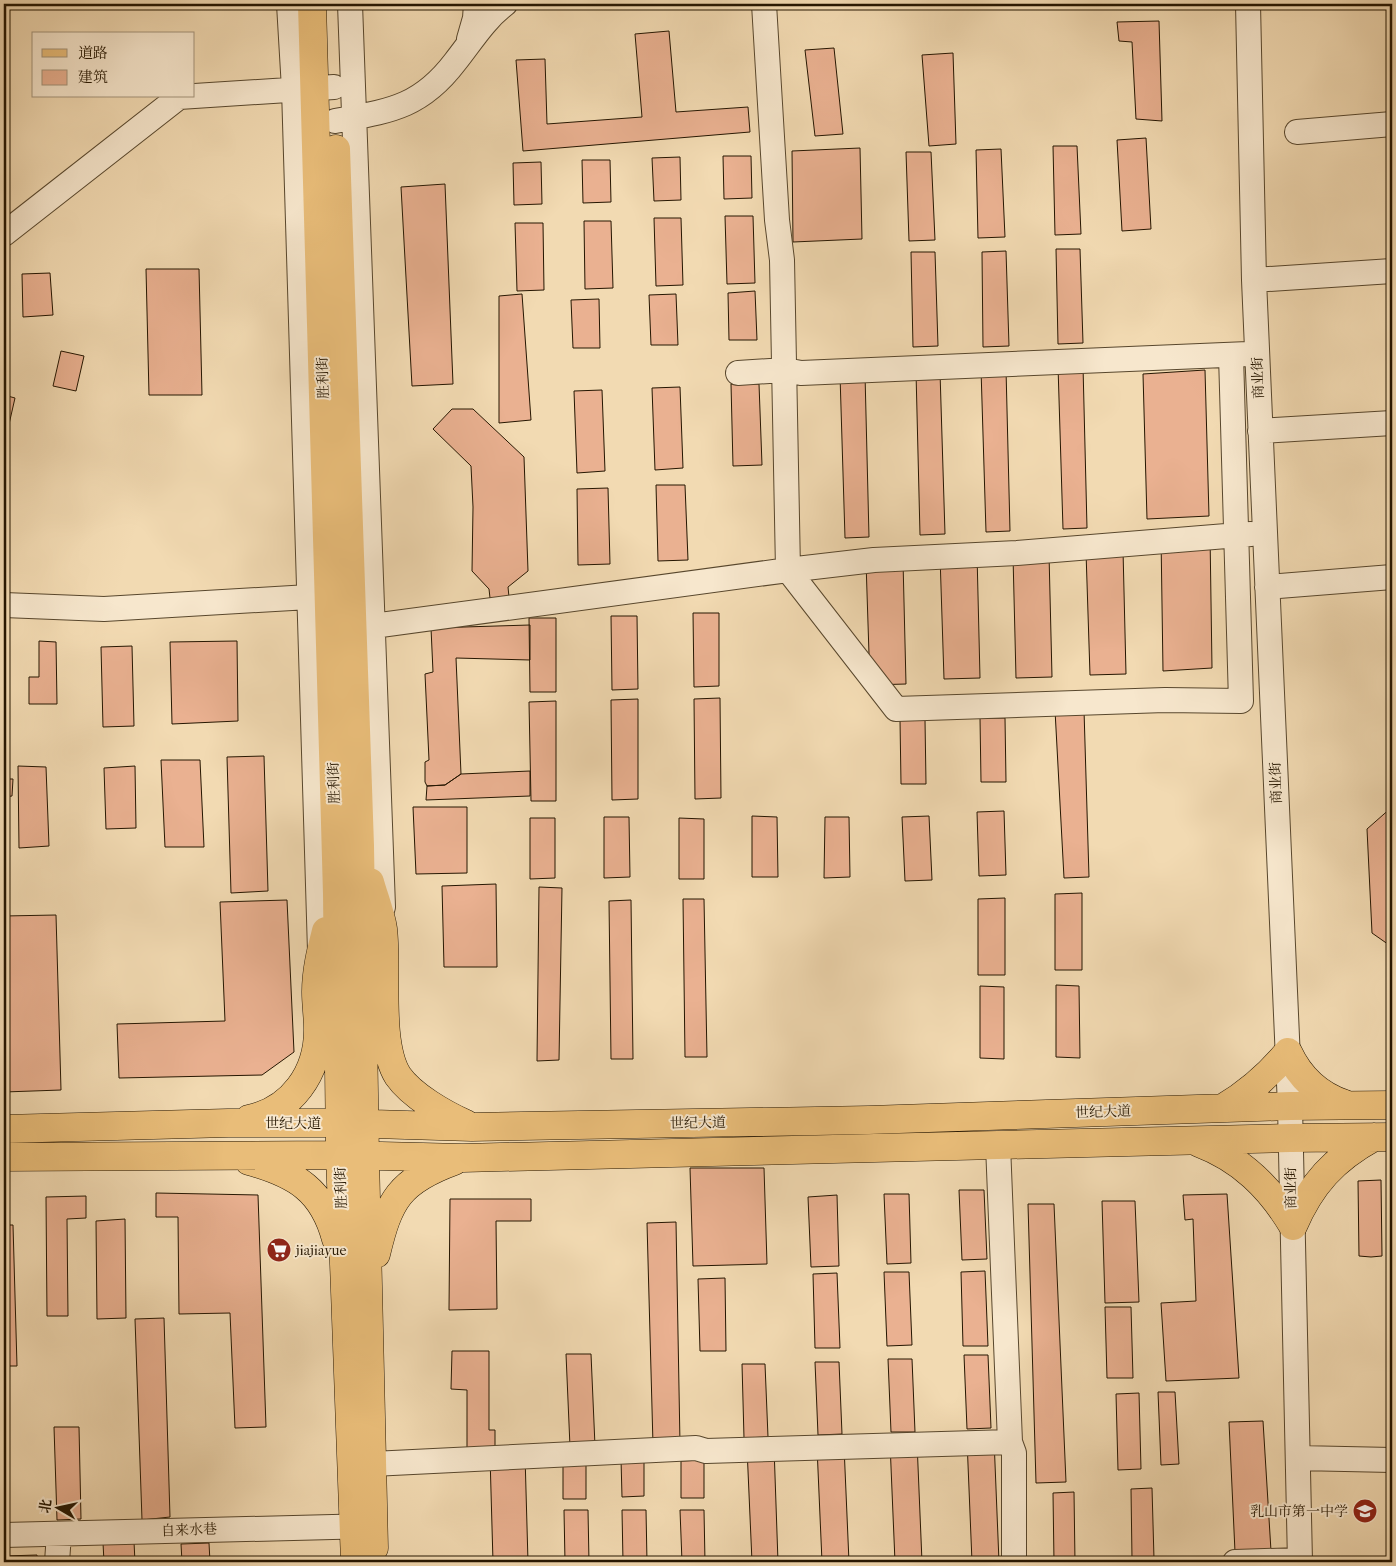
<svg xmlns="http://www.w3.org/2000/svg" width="1396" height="1566" viewBox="0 0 1396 1566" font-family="'IM FELL French Canon','Noto Serif SC',serif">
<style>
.building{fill:#eab191;stroke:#251601}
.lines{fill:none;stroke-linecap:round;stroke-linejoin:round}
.minor-casing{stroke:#58472d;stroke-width:26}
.major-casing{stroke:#251601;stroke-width:29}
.minor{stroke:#f7e7cd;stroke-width:24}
.major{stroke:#e9bd79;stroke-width:28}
.labels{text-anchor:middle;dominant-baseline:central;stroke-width:4;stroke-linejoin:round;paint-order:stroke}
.street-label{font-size:14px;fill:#251601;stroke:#f7e7cd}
.poi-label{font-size:14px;fill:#251601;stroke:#f7e7cd;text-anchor:start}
</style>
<rect width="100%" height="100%" fill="#f2dab2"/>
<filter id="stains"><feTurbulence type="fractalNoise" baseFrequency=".004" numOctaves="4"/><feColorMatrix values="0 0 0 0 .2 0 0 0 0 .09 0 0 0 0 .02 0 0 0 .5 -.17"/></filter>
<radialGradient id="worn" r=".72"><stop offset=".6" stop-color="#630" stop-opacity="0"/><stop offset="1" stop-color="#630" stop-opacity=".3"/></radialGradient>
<!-- building -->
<path class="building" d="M1159 21 1162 121 1136 119 1132 42 1119 41 1117 22Z
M669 31 676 112 748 107 750 132 523 151 516 60 545 59 547 124 642 117 635 34Z
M834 48 843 134 815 136 805 50Z
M953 53 956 144 929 146 922 55Z
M1146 138 1151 229 1122 231 1117 140Z
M1053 146H1077L1081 234 1055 235Z
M860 148 862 239 793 242 792 151Z
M1001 149 1005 237 978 238 976 150Z
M906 152H931L935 240 909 241Z
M723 156H751L752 198 724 199Z
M680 157 681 200 654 201 652 158Z
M582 160H610L611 202 583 203Z
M541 162 542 204 514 205 513 163Z
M445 184 453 384 412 386 401 187Z
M725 216H753L755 283 727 284Z
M654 218H681L683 285 656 286Z
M584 221H611L613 288 585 289Z
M515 223H543L544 290 517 291Z
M1056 249H1080L1083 343 1058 344Z
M1006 251 1009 346 983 347 982 252Z
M911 252H935L938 346 913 347Z
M146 269H199L202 395H149Z
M50 273 53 315 23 317 22 274Z
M755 291 757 340H729L728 293Z
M522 294 531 420 499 423V296Z
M676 294 678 345H651L649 295Z
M599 299 600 348H573L571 300Z
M61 351 84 356 76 391 53 386Z
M1058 366H1083L1087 528 1063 529Z
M981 369H1006L1010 531 986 532Z
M1205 370 1209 516 1147 519 1143 374Z
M916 372H940L945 534 920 535Z
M865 374 869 537 845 538 840 375Z
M731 384H759L762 465 733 466Z
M680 387 683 468 655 470 652 388Z
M602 390 605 471 577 473 574 391Z
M4 395 15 398 7 433 4 432Z
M452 409H473L524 457 528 571 508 587 509 597 490 598 489 589 472 571 473 507 471 466 433 429Z
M656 485H685L688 560 658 561Z
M608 488 610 564 578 565 577 489Z
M1210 534 1212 668 1163 671 1161 537Z
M1123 550 1126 674 1090 675 1086 552Z
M977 554 980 678 944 679 940 556Z
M1049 554 1052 677 1016 678 1013 556Z
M903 561 906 684 870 685 866 562Z
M693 613H719V686L694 687Z
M611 616H637L638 689 612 690Z
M529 618H556V692H530Z
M530 625V660L456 658 461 774 445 785 427 786 425 782V762L429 760 425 674 433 672 431 628Z
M39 641 56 642 57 704H29V677H39Z
M237 641 238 721 172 724 170 642Z
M132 646 134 726 103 727 101 647Z
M720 698 721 798 695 799 694 699Z
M638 699V799L612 800 611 700Z
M556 701V801H531L529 702Z
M1055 710H1084L1089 877 1064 878Z
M980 718H1005L1006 782H981Z
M900 720H925L926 784H901Z
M264 756 268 891 231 893 227 757Z
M161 760H200L204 847H165Z
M18 766 46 767 49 846 19 848Z
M135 766 136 828 106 829 104 768Z
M530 771V796L426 800 427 786 445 785 461 774Z
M4 779H13L12 796 4 797Z
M413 807H467V873L416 874Z
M1392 807V947L1372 933 1367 829Z
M1004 811 1006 875 979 876 977 812Z
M752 816 777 817 778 877H752Z
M929 816 932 880 905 881 902 817Z
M604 817H629L630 877 604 878Z
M825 817H849L850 877 824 878Z
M530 818H555V878L530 879Z
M679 818 704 819V879H679Z
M496 884 497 967H444L442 886Z
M539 887 562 888 559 1060 537 1061Z
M1082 893V970H1055V894Z
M1005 898V975H978V899Z
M683 899H704L707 1057H685Z
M287 900 294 1052 262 1075 119 1078 117 1024 225 1021 220 902Z
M631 900 633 1059H611L609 901Z
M56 915 61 1090 4 1092V916Z
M1056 985 1079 986 1080 1058 1056 1057Z
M980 986 1004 987V1059L980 1058Z
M690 1168H764L767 1264 693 1266Z
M1381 1180 1382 1256 1371 1257 1359 1256 1358 1181Z
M959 1190H984L987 1259 962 1260Z
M156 1193 258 1195 266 1427 235 1428 230 1313 179 1314 178 1217H156Z
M884 1194H909L911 1263 887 1264Z
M1227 1194 1239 1378 1166 1381 1161 1303 1196 1301 1193 1219 1185 1220 1183 1195Z
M837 1195 839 1266 811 1267 808 1197Z
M86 1196V1218L67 1219 68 1316H47L46 1197Z
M450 1199H531V1221H496L497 1309 449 1310Z
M1102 1201H1135L1139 1302 1105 1303Z
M1028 1204H1054L1066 1482 1036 1483Z
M125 1219 126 1318 97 1319 96 1221Z
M676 1222 680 1444 653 1445 647 1223Z
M4 1225H13L17 1366H4Z
M985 1271 988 1346H963L961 1272Z
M884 1272H909L912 1345 887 1346Z
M837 1273 840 1348H815L813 1274Z
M725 1278 726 1351H700L698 1279Z
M1105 1307H1131L1133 1378H1107Z
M164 1318 170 1517 142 1520 135 1319Z
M452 1351H489V1430H495V1449H467V1390L451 1389Z
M566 1354H591L595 1446 570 1447Z
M964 1355H988L991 1428 967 1429Z
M888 1359H912L915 1432H891Z
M815 1362H839L842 1434 818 1435Z
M742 1364H765L768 1437 744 1438Z
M1158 1392H1175L1179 1464 1161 1465Z
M1139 1393 1141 1469 1118 1470 1116 1394Z
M1263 1421 1271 1551 1235 1552 1229 1422Z
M54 1427H79L81 1519 57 1520Z
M994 1439 999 1562H972L967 1440Z
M917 1442 922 1562H895L890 1443Z
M844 1446 849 1562H822L817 1447Z
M774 1447 778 1562H752L747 1448Z
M525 1455 528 1562H493L490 1456Z
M621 1459H644V1496L622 1497Z
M704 1460V1498H681V1461Z
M586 1461V1499H563V1462Z
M1152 1488 1154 1559H1132L1131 1489Z
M1074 1492 1075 1562H1054L1053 1493Z
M564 1510H588L589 1562H565Z
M622 1510H646L647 1562H623Z
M680 1510H704L705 1562H682Z
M134 1542 135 1562H104L103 1543Z
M209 1543 210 1562H182L181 1544Z
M37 1555V1562H5V1556Z"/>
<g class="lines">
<defs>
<path id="minor" d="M289 4 294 89 320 951
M350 4 383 907
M764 4 777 220 782 260 788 570 896 709 1165 700 1241 701 1231 355
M1248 4 1254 280 1290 1106 1300 1562
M469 39 475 18 476 4
M335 121C389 111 420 108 455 62 471 42 484 20 505 4
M1297 132 1392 124
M4 234 179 97 334 87
M1254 280 1392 271
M738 373 785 370 801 373 1248 354
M1260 431 1392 423
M1267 587 1392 577
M4 605 104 609 309 597
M373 626 788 570 874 560 1017 553 1251 534
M998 1145 1010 1442 1014 1453V1562
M1298 1458 1392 1460
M372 1464 696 1448 706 1451 1010 1442
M4 1535 372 1526
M57 1562 59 1534
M1235 1562 1300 1560"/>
<path id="major" d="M312 4 337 894 340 1155 355 1562
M336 149 360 846 365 1156 374 1548
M370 882C374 897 381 914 383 929 388 969 377 1043 398 1076 412 1096 444 1114 466 1124
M1223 1108C1248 1093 1269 1075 1288 1052 1300 1078 1318 1095 1345 1104
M249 1119C292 1110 318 1073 318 1030 318 1017 316 1004 316 992 316 971 321 951 326 931
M4 1129 228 1123H340L472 1127 869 1120 1290 1106 1392 1105
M1199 1143C1241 1159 1270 1187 1293 1226
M4 1157 340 1155 463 1158 1290 1138 1392 1137
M249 1161C296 1174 323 1190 336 1239
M1293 1226C1311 1184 1334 1159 1374 1137
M376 1254C389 1200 399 1181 454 1161"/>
</defs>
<!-- minor casing -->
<use href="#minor" class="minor-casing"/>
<!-- major casing -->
<use href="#major" class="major-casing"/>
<!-- minor -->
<use href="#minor" class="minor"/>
<!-- major -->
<use href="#major" class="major"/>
</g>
<!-- icons -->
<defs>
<symbol id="supermarket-disc" viewBox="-11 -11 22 22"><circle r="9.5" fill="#8f2418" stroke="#f7e7cd"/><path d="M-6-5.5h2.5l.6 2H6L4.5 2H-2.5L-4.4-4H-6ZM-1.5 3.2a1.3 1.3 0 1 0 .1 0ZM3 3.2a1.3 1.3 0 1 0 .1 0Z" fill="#fff"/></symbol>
<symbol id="school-disc" viewBox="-11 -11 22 22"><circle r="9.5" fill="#8f2418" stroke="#f7e7cd"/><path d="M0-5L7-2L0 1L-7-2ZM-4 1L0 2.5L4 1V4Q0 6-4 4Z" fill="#fff"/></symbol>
</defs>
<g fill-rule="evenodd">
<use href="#supermarket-disc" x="265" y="1236" width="28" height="28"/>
<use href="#school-disc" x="1351" y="1497" width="28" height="28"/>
</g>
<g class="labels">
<!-- street labels -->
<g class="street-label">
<text transform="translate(323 378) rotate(-92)">胜利街</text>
<text transform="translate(1258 378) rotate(-92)">商业街</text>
<text transform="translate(334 783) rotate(-92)">胜利街</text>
<text transform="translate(1276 783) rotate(-92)">商业街</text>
<text transform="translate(1103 1112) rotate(-2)">世纪大道</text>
<text x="293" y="1123">世纪大道</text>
<text transform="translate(698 1123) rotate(-1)">世纪大道</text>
<text transform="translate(341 1188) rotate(-92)">胜利街</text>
<text transform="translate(1291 1188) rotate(-91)">商业街</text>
<text transform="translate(189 1530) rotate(-2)">自来水巷</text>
</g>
<!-- poi labels -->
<g class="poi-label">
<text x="296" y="1250">jiajiayue</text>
<text x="1348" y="1511" text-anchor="end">乳山市第一中学</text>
</g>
</g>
<!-- margin -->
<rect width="1396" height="1566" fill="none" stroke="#f2dab2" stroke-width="20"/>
<rect x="5" y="5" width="1386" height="1556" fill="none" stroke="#251601" stroke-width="2.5"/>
<rect x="10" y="10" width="1376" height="1546" fill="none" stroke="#251601"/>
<!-- legend -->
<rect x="32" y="32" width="162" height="65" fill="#f7e7cd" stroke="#a3937b"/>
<rect x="42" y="49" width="25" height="8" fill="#e9bd79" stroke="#a3937b"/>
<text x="78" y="58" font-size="15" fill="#251601">道路</text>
<rect x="42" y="70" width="25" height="15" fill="#eab191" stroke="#a3937b"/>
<text x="78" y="82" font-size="15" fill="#251601">建筑</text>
<!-- north arrow -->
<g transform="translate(58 1508) rotate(279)" stroke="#f7e7cd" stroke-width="4" paint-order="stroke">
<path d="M0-4L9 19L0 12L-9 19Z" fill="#251601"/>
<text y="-8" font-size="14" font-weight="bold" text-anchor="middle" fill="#251601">北</text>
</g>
<rect width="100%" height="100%" filter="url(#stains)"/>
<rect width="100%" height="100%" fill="url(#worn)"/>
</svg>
